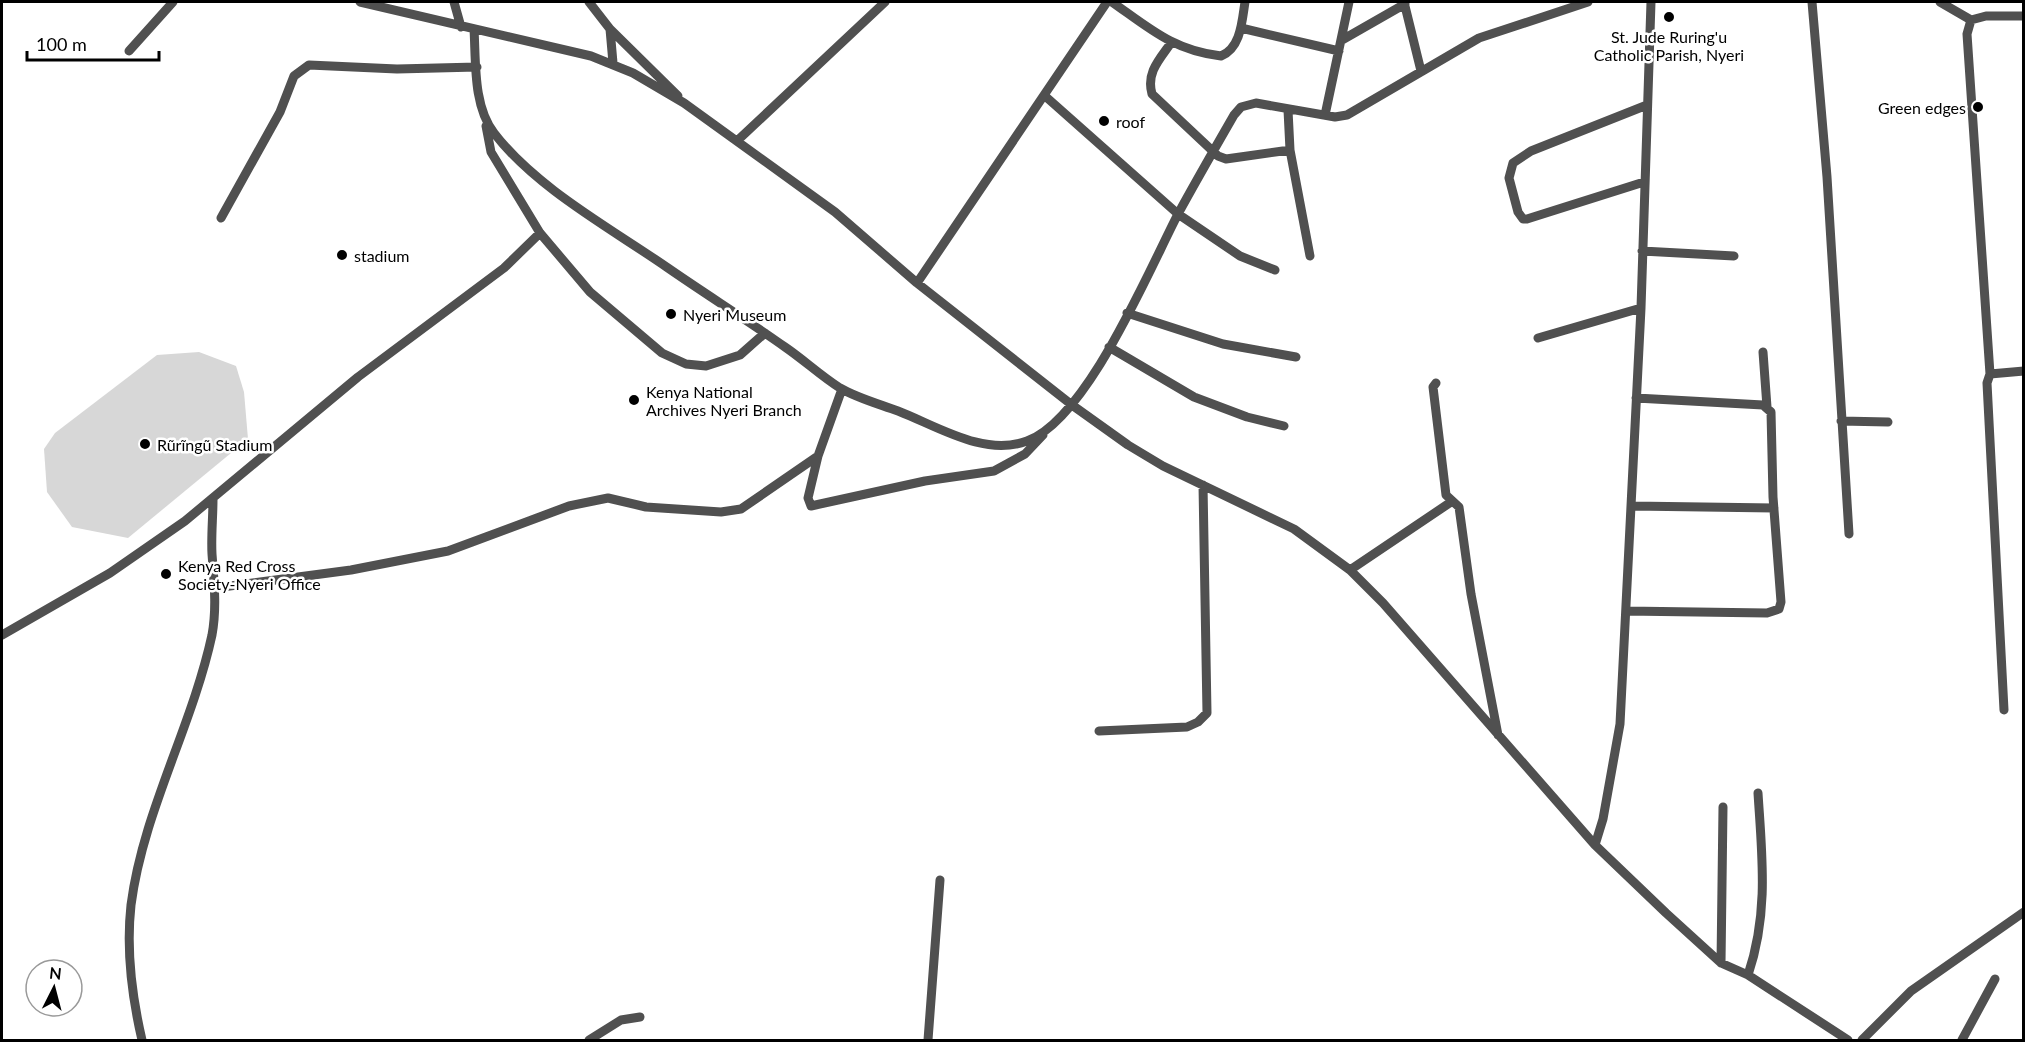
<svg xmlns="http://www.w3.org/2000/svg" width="2025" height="1042" viewBox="0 0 2025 1042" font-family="Lato,sans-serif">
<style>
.green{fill:#d7d7d7}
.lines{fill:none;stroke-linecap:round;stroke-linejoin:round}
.street{stroke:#505050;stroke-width:9}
.poi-dot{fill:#000;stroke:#fff;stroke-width:2}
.labels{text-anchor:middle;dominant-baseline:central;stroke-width:5;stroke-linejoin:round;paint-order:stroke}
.poi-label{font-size:16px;fill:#000;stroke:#fff;text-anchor:start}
</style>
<rect width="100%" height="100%" fill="#fff"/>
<!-- green -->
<path class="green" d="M199 352 236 366 244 392 248 439 128 538 72 527 47 492 44 449 55 433 157 355Z"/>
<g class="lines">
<!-- street -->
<path class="street" d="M360 2 591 56 633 73 684 103 835 212 917 283 1072 405 1128 445 1163 466 1294 529 1350 570 1383 603 1595 845 1666 913 1721 963 1748 975 1848 1040
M454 2 461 27
M589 2 610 29 613 63
M1112 2C1149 28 1174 51 1221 56 1241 48 1242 21 1245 2
M1404 2 1421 71
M1812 2 1827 177 1849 534
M1940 2 1971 20
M1241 28 1339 51
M474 29C476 62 473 106 494 133 536 188 612 229 668 268 707 295 747 320 785 347 804 360 821 376 840 388 857 398 879 404 898 411 937 426 984 457 1027 441 1087 419 1148 272 1178 214 1196 181 1215 148 1234 115L1241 107 1256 103 1335 117 1347 115 1479 38 1588 2
M610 29 678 96
M1342 40 1405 4
M1171 43C1159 60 1146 73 1152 94L1218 156 1226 159 1290 150
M129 51 173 2
M1045 96 1178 214 1240 256 1275 270
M1288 110 1290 150 1310 256
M1325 115 1349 2
M486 126 491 152 540 233 590 292 662 353 686 364 706 366 740 355 765 333
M738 140 885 2
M1644 182 1527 219H1523L1518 212 1509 178 1513 163 1531 151 1647 105
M221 218 280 112 294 76 309 65 397 69 477 67
M1642 251 1734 256
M917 283 1107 2
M1127 313 1223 344 1296 357
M1538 338 1641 308
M1109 347 1194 397 1247 417 1284 426
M1763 352 1767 407
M1990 374 2024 371
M1436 383 1433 387 1446 495 1459 507 1471 594 1498 735
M1841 421 1888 422
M818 456 808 498 811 506 925 481 994 471 1025 454 1043 435
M1632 506 1774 508
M1350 570 1451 502
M215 588 351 570 448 551 569 506 608 498 646 507 721 512 741 509 818 456 842 389
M1626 611 1767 613 1779 609 1781 602 1773 497 1771 412 1763 405 1636 398
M2 635 110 573 185 521 358 377 504 268 540 233
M2004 710 1987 383 1990 374 1967 34 1971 20 1986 16H2024
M1099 731 1187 727 1198 722 1207 713 1203 485
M1595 845 1603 819 1620 724 1641 308 1651 2
M1721 963 1723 807
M1748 975C1769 913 1762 856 1758 793
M142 1040C132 997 126 950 131 905 143 812 192 727 212 635 217 608 214 581 212 554 211 536 213 517 213 499
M589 1040 621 1020 640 1017
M928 1040 940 880
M1862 1040 1911 991 2024 912
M1962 1040 1995 979"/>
</g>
<!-- markers -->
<g class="poi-dot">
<circle cx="1669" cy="17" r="6"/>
<circle cx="1978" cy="107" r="6"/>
<circle cx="1104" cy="121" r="6"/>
<circle cx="342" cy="255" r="6"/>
<circle cx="671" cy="314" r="6"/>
<circle cx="634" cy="400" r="6"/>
<circle cx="145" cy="444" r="6"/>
<circle cx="166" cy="574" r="6"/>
</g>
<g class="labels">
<!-- poi labels -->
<g class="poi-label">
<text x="1669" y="36" text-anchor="middle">St. Jude Ruring'u<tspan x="1669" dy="18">Catholic Parish, Nyeri</tspan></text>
<text x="1966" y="107" text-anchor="end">Green edges</text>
<text x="1116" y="121">roof</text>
<text x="354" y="255">stadium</text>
<text x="683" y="314">Nyeri Museum</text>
<text x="646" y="391">Kenya National<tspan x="646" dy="18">Archives Nyeri Branch</tspan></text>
<text x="157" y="444">Rũrĩngũ Stadium</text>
<text x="178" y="565">Kenya Red Cross<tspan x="178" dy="18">Society-Nyeri Office</tspan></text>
</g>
</g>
<!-- border -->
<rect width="2025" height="1042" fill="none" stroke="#000000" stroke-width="6"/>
<!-- north arrow -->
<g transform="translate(54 988) rotate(6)"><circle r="28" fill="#ffffff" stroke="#999999" stroke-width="1.5"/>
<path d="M0-4.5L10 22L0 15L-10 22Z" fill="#000000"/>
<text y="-9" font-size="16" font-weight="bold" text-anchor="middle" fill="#000000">N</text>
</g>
<!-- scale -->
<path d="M27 51v9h132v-9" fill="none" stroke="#000000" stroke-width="3"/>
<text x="36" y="51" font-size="18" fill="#000000" stroke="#ffffff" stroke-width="4.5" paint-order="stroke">100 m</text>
</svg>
